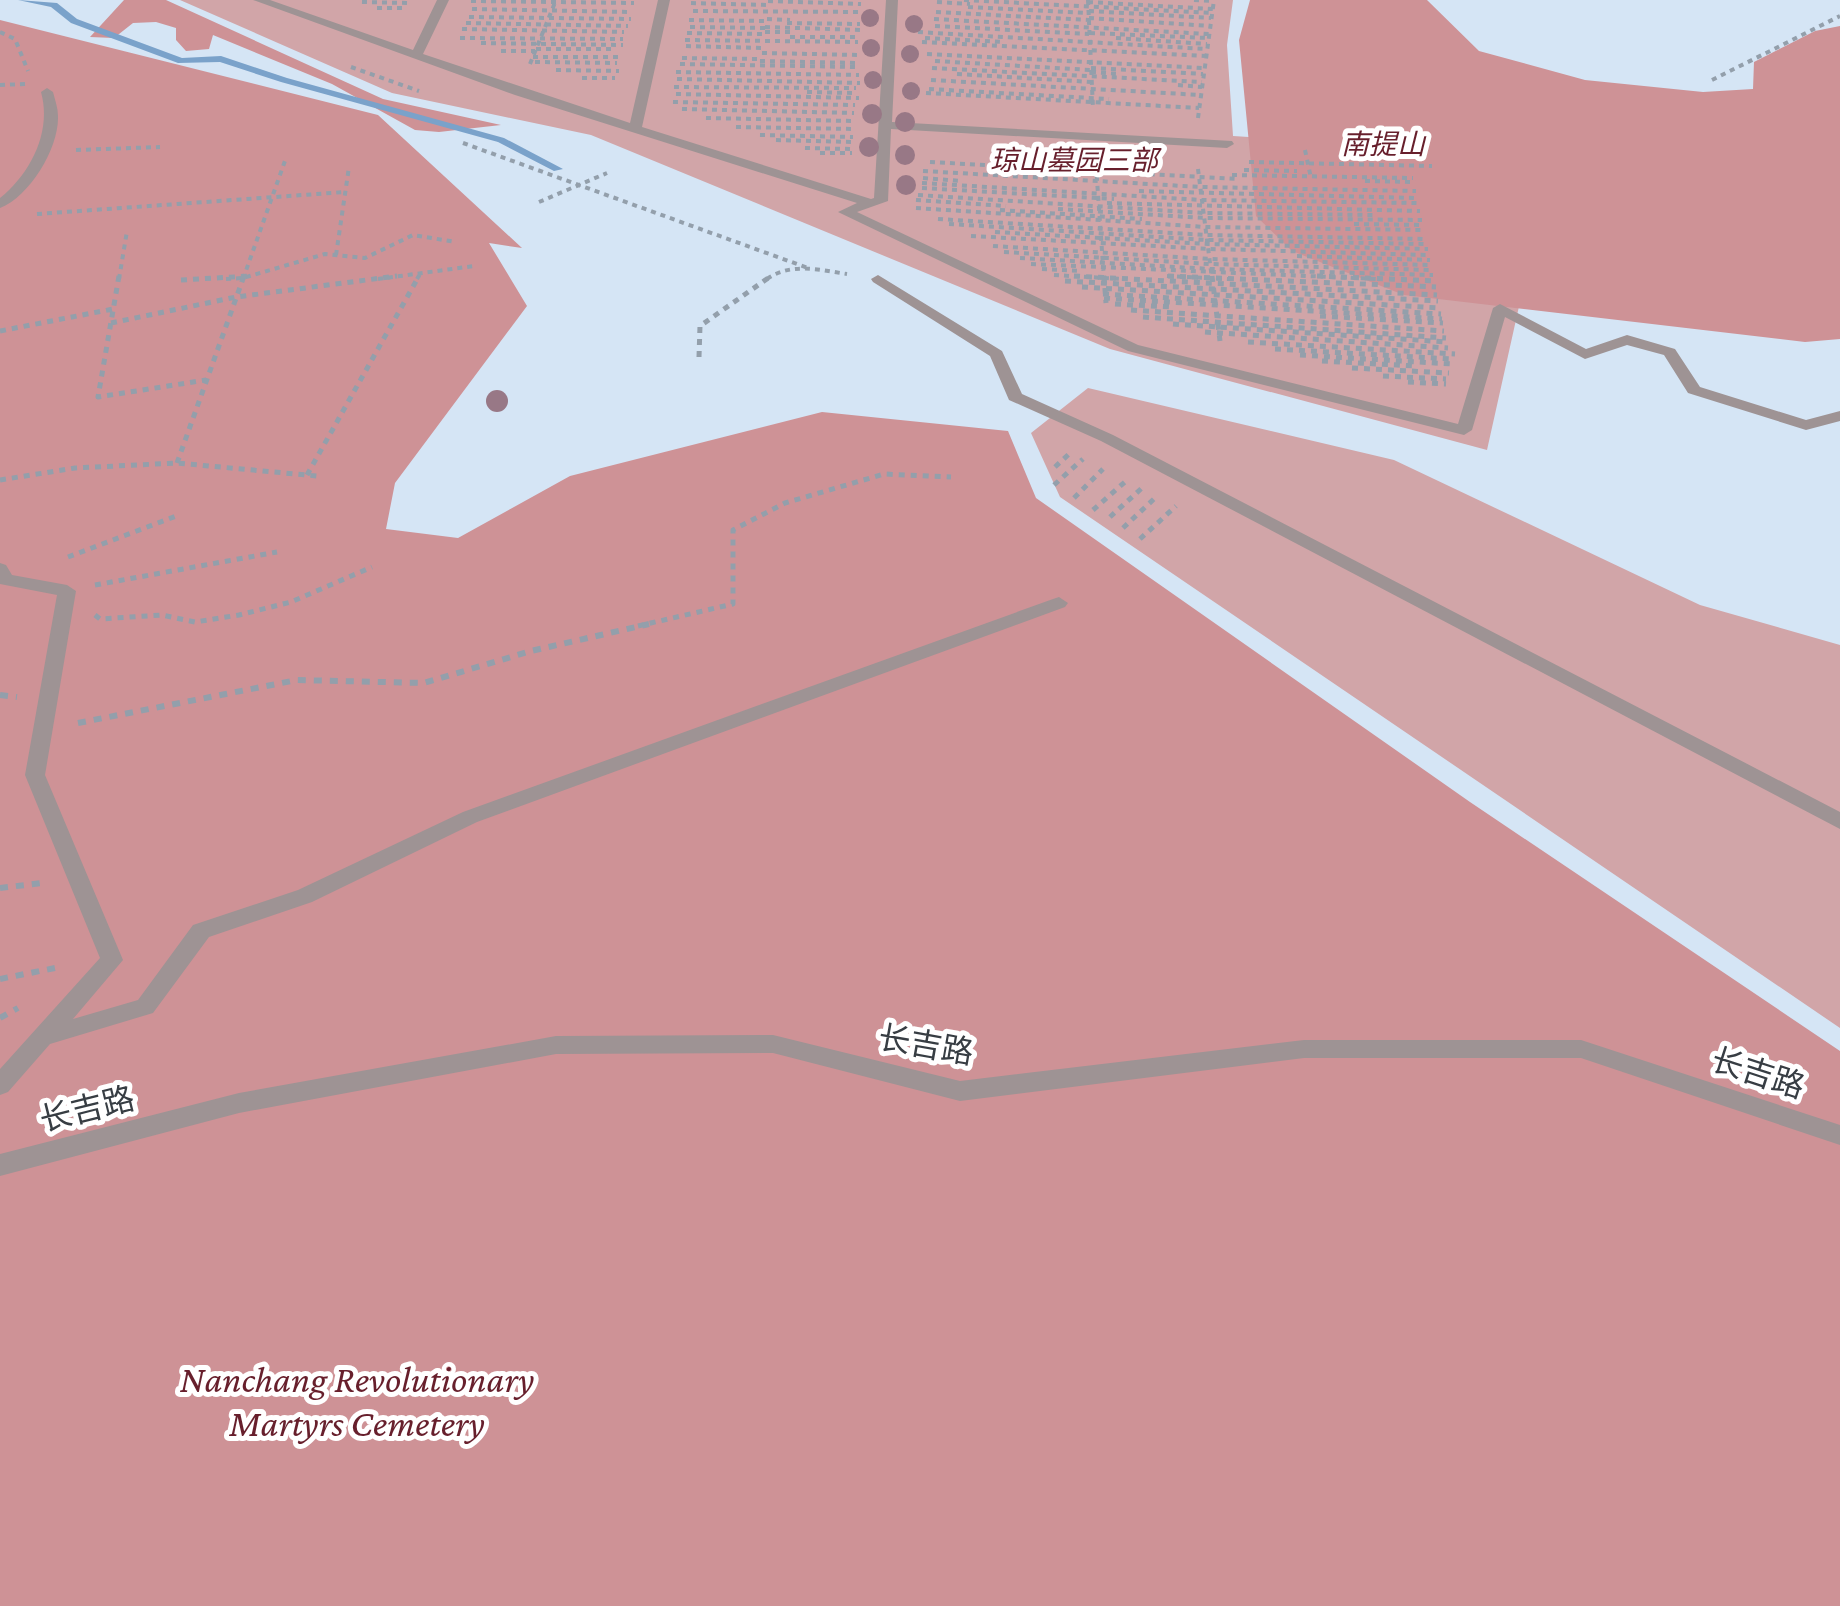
<svg xmlns="http://www.w3.org/2000/svg" width="1840" height="1606" viewBox="0 0 1840 1606" font-family="'Crimson Pro','Noto Sans SC',serif">
<style>
.green{fill:#d1a5a8}
.forest{fill:#ce9296}
.lines{fill:none;stroke-linecap:round;stroke-linejoin:round}
.stream{fill:#7aa2ca;fill-rule:evenodd}
.path-far2{stroke:#939fab;stroke-width:4;stroke-dasharray:5 5;stroke-linecap:butt}
.path-far1{stroke:#939fab;stroke-width:5;stroke-dasharray:6 6;stroke-linecap:butt}
.path{stroke:#939fab;stroke-width:6;stroke-dasharray:8 8;stroke-linecap:butt}
.service{fill:#9e9394;fill-rule:evenodd}
.minor{fill:#9e9394;fill-rule:evenodd}
.tree{fill:#987886}
.labels{text-anchor:middle;dominant-baseline:central;stroke-width:10;stroke-linejoin:round;paint-order:stroke}
.far-park-label{font-size:28px;font-style:italic;fill:#671f2c;stroke:#fff}
.street-label{font-size:32px;fill:#373d43;stroke:#fff}
.near-park-label{font-size:38px;font-style:italic;fill:#671f2c;stroke:#fff}
</style>
<rect width="100%" height="100%" fill="#d5e5f5"/>
<!-- green -->
<path class="green" d="M180 0H1233L1227 45 1233 136 1397 146 1532 248 1487 450 1110 349 591 135 392 93Z
M1088 388 1394 460 1700 605 1840 645V1028L1060 497 1031 433Z"/>
<!-- forest -->
<path class="forest" d="M124 0H166L383 99 501 125 439 132 415 130 332 84 213 35 209 49 186 51 176 40V28L156 22 133 23 114 38 90 37Z
M1250 0H1427L1479 51 1585 80 1703 92 1753 89 1754 62 1815 31 1840 26V339L1805 342 1404 295 1292 251 1256 216 1239 40Z
M0 20 378 115 522 248 489 243 527 306 395 483 386 529 458 538 570 476 822 412 1008 431 1036 498 1470 802 1840 1051V1606H0Z"/>
<g class="lines">
<!-- stream -->
<path class="stream" d="M18 0 57 3 77 19 182 58 221 56 287 78 504 138 563 169 554 171 498 142 281 82 220 62 178 63 71 23 51 7Z"/>
<!-- path-far2 -->
<path class="path-far2" d="M964 0 1212 13
M1088 0 1093 108
M1194 0 1214 1
M471 1 634 3
M768 1 861 4
M362 2 409 3
M937 2 970 4
M1088 2 1213 9
M691 3 769 5
M968 7 1089 13
M377 8H405
M472 9 630 12
M693 11 860 12
M1089 11 1211 18
M936 12 1089 20
M469 17 631 19
M1089 18 1210 26
M767 19 790 20
M934 19 1209 34
M689 20 766 21
M466 23 628 26
M787 23 860 24
M935 26 1089 34
M690 27 765 28
M765 27 861 30
M462 29 624 32
M0 32 15 39 28 71
M765 32H793
M918 32 1206 49
M687 33 764 34
M1090 33 1208 38
M790 37H858
M460 38 623 39
M925 38 1004 42
M1116 38 1207 44
M685 40 858 42
M922 42 1206 56
M481 43 623 45
M686 46 762 48
M536 49H615
M501 51H535
M762 53 860 55
M927 54 1204 68
M533 57H619
M682 58 761 59
M760 61 859 63
M935 61 1091 70
M535 62 617 63
M530 64 556 0
M680 64 857 67
M351 67 419 91
M932 68 1202 82
M1091 68 1203 74
M556 70 619 71
M676 72 859 75
M1091 72 1120 74
M957 74 1092 82
M582 78H615
M677 79 860 83
M931 80 1201 95
M1712 80 1840 16
M0 85 25 84
M1178 85 1202 87
M674 87 856 88
M929 89 1109 99
M807 92 854 93
M926 93 1199 108
M676 94 859 98
M673 102 855 105
M682 109 854 113
M706 118 854 121
M1198 118 1214 0
M736 127 854 129
M760 135 853 137
M776 140 853 142
M463 143 808 268
M805 148 852 149
M76 150 160 147
M1305 150 1311 178
M820 153H852
M930 162 1238 179
M1249 162 1432 166
M1096 166 1104 279
M1198 169 1212 279
M1244 170 1297 171
M923 171 1201 187 1416 191
M1232 175 1413 178
M923 178 962 181
M1365 181 1415 182
M922 183 1202 200 1418 203
M922 188 1114 199
M1139 191 1417 198
M918 195 1204 213 1375 215
M916 200 1006 206
M539 202 607 173
M1107 203 1420 211
M916 208 1206 227 1424 230
M1058 209 1205 218 1422 220
M1000 210 1142 219
M37 214 345 192
M938 219 1207 235 1426 239
M949 224 1207 240 1427 244
M1354 224 1423 225
M995 232 1208 244 1428 249
M971 236 1209 249 1429 255
M993 246 1210 259 1431 265
M1004 252 1210 264 1432 270
M336 255 349 167
M1297 256 1430 260
M1020 258 1211 269 1433 275
M1031 264 1377 279
M1042 269 1080 271
M1054 275 1122 279
M1167 276 1229 279
M119 279 127 231
M226 279 243 278 325 254 365 258 413 235 456 242
M243 279 286 158
M378 279 474 266
M417 279 420 274
M767 279C791 262 820 270 847 274"/>
<!-- path-far1 -->
<path class="path-far1" d="M119 276 98 397 206 380
M1074 276 1437 295
M1104 276 1106 303
M1168 276 1436 287
M1212 276 1220 341
M1317 276 1435 281
M181 280 250 276
M1065 281 1438 301
M1082 287 1440 308
M1103 294 1441 314
M1104 298 1442 319
M1115 304 1172 307
M1131 310 1444 331
M1320 316 1443 323
M1143 317 1446 338
M111 323 236 297 397 276
M1173 324 1447 342
M0 331 113 309
M1205 332 1448 348
M1248 342 1455 354
M1275 349 1452 359
M1300 355 1452 364
M699 357 700 326 771 276
M1322 361 1415 366
M1352 368 1449 373
M1383 376 1446 379
M1408 382 1446 384
M177 463 244 276
M1055 467 1069 454
M307 475 419 276
M0 480 75 468 177 463 317 476
M1054 485 1083 459
M1074 498 1103 469
M1093 510 1126 481
M1110 517 1143 487
M1123 528 1155 498
M1140 539 1176 506
M68 557 179 515
M95 585 277 552
M95 615 100 619 162 615 195 622 239 615 291 602 372 567
M638 626 733 604V530L785 503 884 474 951 477"/>
<!-- path -->
<path class="path" d="M0 695 17 697
M78 723 297 680 424 683 531 651 649 624
M0 888 42 883
M0 979 55 968
M0 1018 18 1008"/>
<!-- service -->
<path class="service" d="M253 0H270L413 50 437 0H449L423 54 630 123 658 0H670L642 127 871 199 874 198 886 0H898L892 122 1232 141 1234 144 1227 148 891 129 888 201 857 212 1138 345 1458 424 1493 308 1500 304 1586 349 1627 335 1675 349 1700 387 1806 420 1840 411V421L1806 430 1688 393 1664 355 1627 345 1585 359 1505 317 1472 430 1464 435 1128 351 838 212 857 203 515 95Z
M47 88 53 92C55 100 58 108 58 116 59 148 30 196 0 208V198C31 173 52 131 41 92Z
M878 275 1002 351 1022 394 1113 435 1840 812V829L1101 441 1009 400 990 356 873 282 871 279Z
M0 563 6 565 12 575 67 585 76 591 45 775 123 960 73 1019 138 1000 193 925 298 890 463 812 1053 599 1059 597 1068 603 1065 607 477 822 312 902 209 937 153 1013 50 1044 8 1092 0 1095V1069L100 958 25 775 57 595 0 584Z"/>
<!-- minor -->
<path class="minor" d="M773 1035 960 1081 1304 1040H1581L1840 1125V1145L1581 1058H1304L960 1101 773 1053 556 1054 239 1113 0 1176V1154L239 1093 556 1036Z"/>
</g>
<!-- trees -->
<g class="tree">
<circle cx="870" cy="18" r="9"/>
<circle cx="914" cy="24" r="9"/>
<circle cx="871" cy="48" r="9"/>
<circle cx="910" cy="54" r="9"/>
<circle cx="873" cy="80" r="9"/>
<circle cx="911" cy="91" r="9"/>
<circle cx="872" cy="114" r="10"/>
<circle cx="905" cy="122" r="10"/>
<circle cx="869" cy="147" r="10"/>
<circle cx="905" cy="155" r="10"/>
<circle cx="906" cy="185" r="10"/>
<circle cx="497" cy="401" r="11"/>
</g>
<g class="labels">
<!-- far-park labels -->
<g class="far-park-label">
<text x="1383" y="144">南提山</text>
<text x="1074" y="160">琼山墓园三部</text>
</g>
<!-- street labels -->
<g class="street-label">
<text transform="translate(926 1045) rotate(10)">长吉路</text>
<text transform="translate(1758 1073) rotate(18)">长吉路</text>
<text transform="translate(87 1109) rotate(-14)">长吉路</text>
</g>
<!-- near-park labels -->
<g class="near-park-label">
<text x="357" y="1379">Nanchang Revolutionary<tspan x="357" dy="44">Martyrs Cemetery</tspan></text>
</g>
</g>
</svg>
